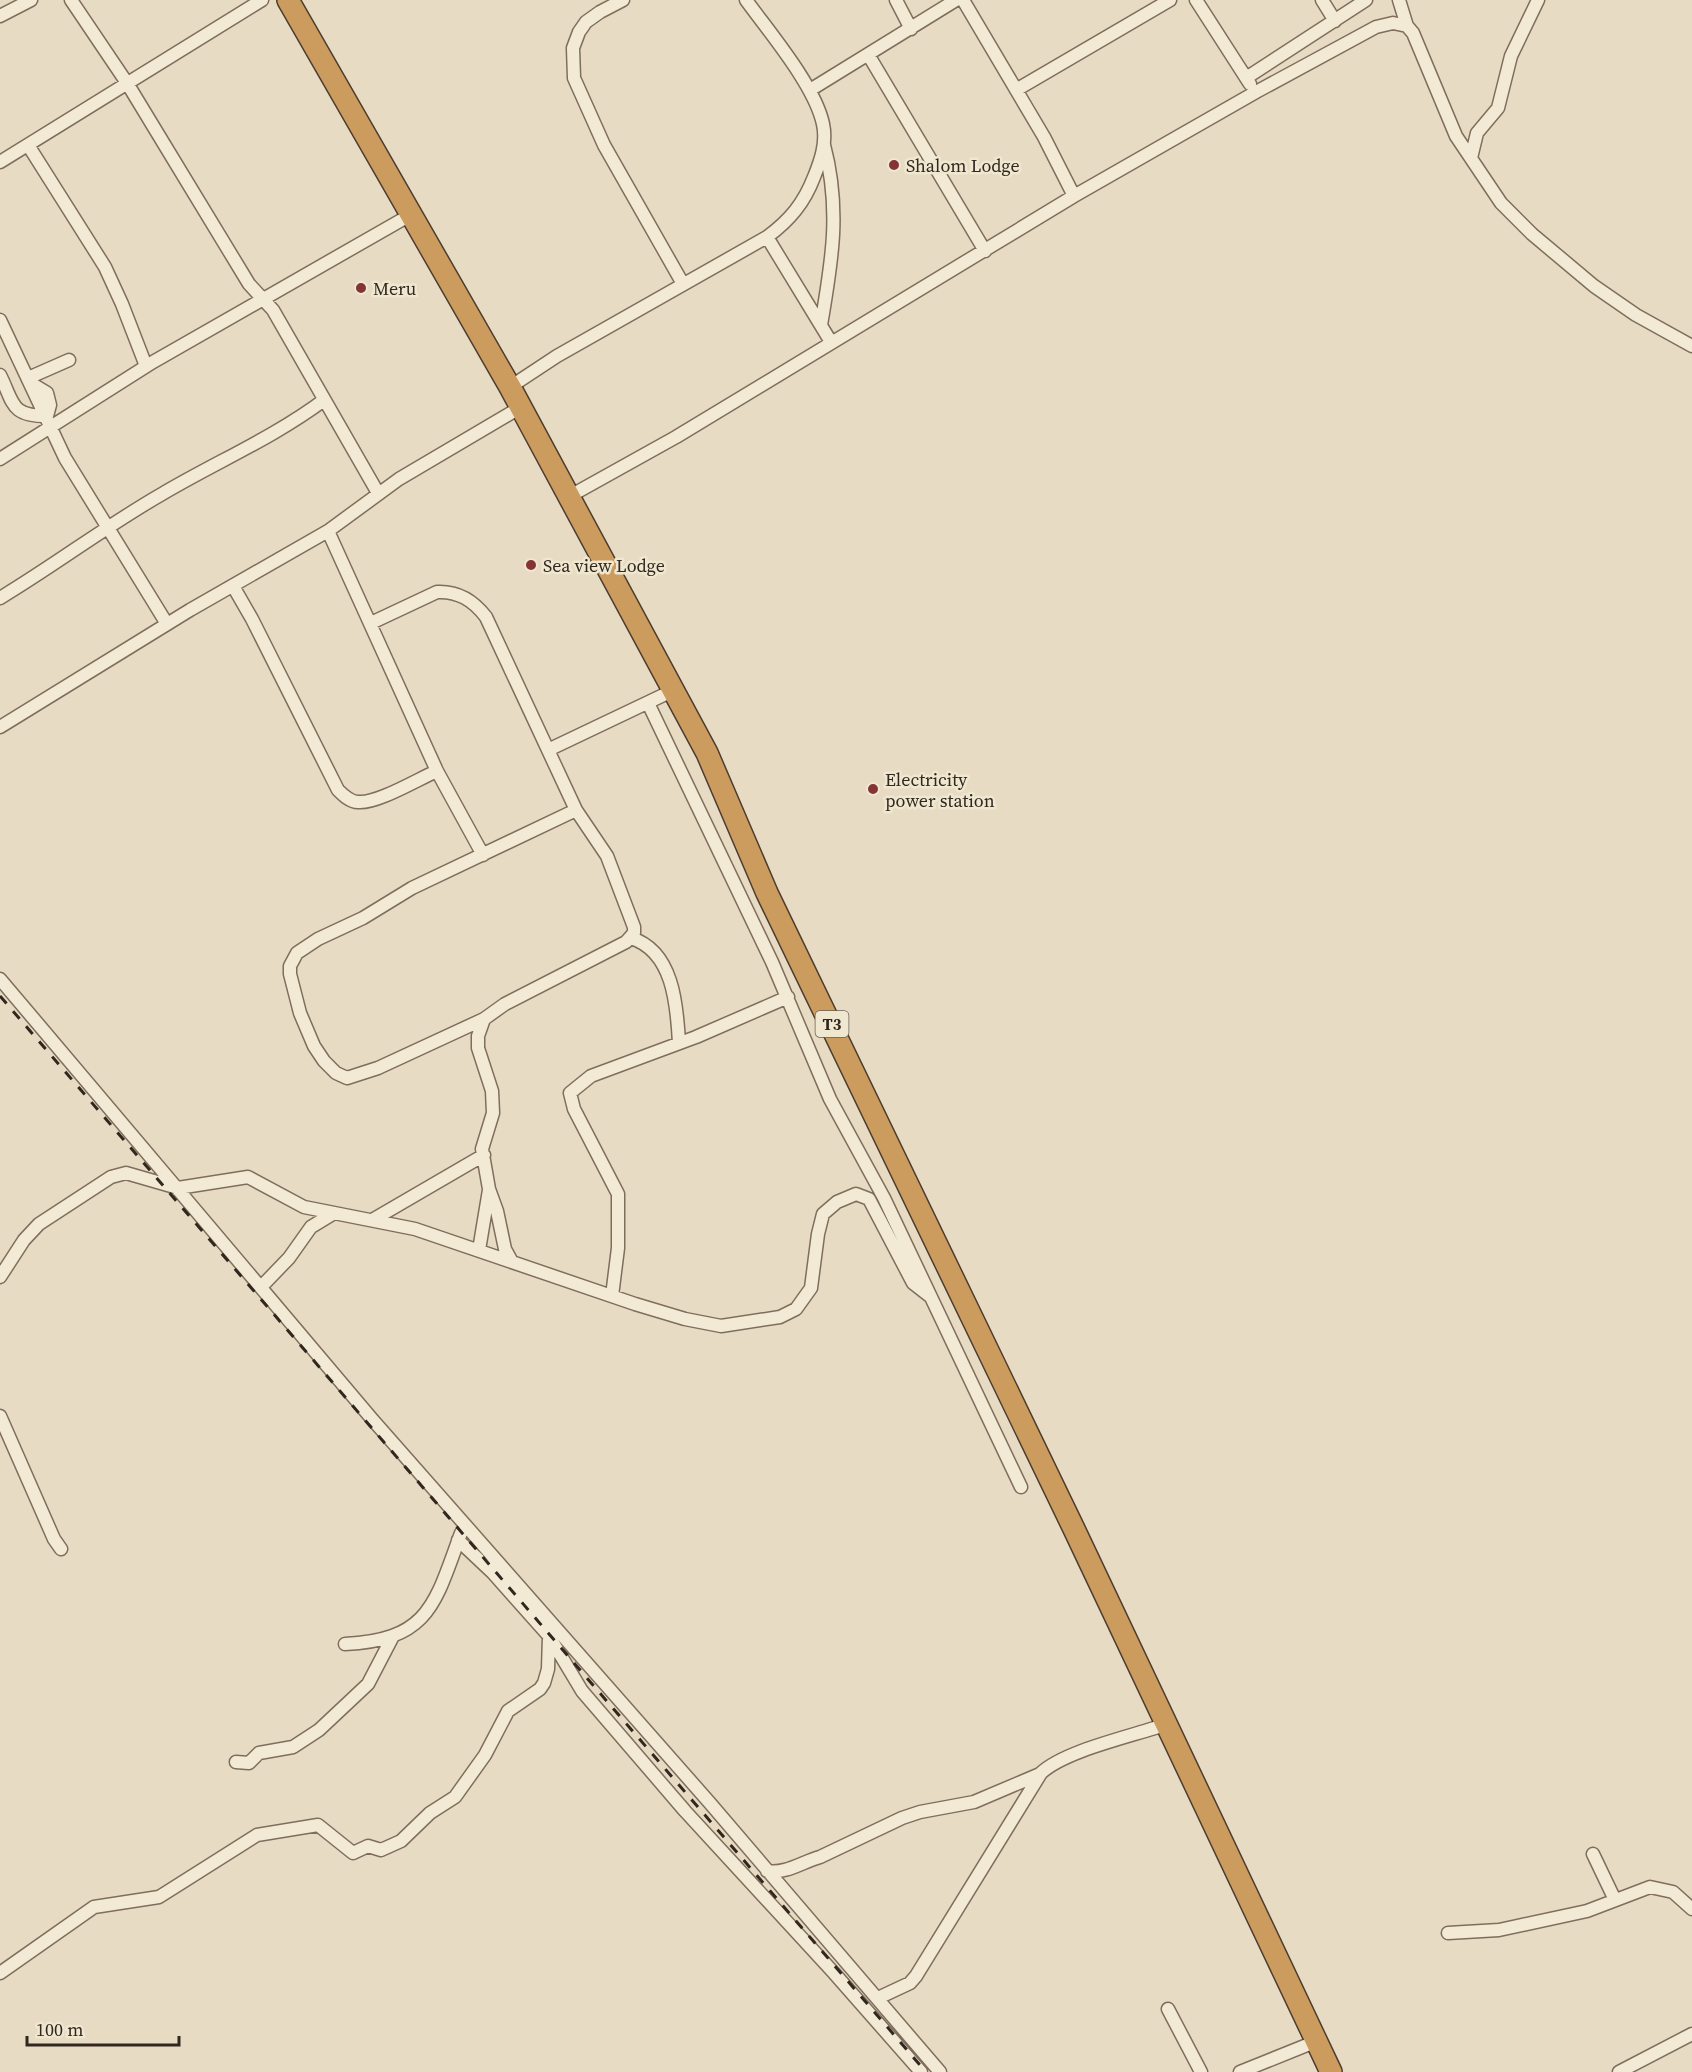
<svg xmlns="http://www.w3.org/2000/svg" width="1692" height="2072" viewBox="0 0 1692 2072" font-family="'Source Serif 4',serif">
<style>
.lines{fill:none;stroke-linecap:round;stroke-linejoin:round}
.street-casing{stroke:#7f6e5c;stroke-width:15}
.highway-casing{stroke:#4d3d30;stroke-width:24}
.street{stroke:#f3ead5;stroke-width:12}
.highway{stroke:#cc9b5e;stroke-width:21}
.rail{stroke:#31271e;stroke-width:3;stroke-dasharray:10 10;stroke-linecap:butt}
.poi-dot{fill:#853436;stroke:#f0e7d1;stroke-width:2}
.labels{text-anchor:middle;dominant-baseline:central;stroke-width:5;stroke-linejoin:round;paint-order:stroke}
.shield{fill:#f0e7d1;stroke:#6a6154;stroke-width:1.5}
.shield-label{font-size:16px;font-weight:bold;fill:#31271e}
.poi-label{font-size:18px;fill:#31271e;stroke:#f0e7d1;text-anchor:start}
</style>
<rect width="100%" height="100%" fill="#e7dcc3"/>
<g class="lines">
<defs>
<path id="street" d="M71 0 127 83 249 284 273 310 378 493
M623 0 600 12 586 22 579 32 573 48 574 78 604 145 683 284
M896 0 911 29
M963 0 1044 137 1074 196
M1196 0 1250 84
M1322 0 1335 21
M1399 0 1407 26
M0 16 31 0
M869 56 985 251
M1246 78 1366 0
M810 90 956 0
M1016 90 1170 0
M28 145 105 267 122 304 146 366
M1471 158 1477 133 1498 108 1511 56 1538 0
M0 162 262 0
M767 237 831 342
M0 320 65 458 167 624
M821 325C832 261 841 209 824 145
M0 375C14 403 10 416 47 416L50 405 47 393 32 384
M28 378 69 360
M510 387 557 356 767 237C790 220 804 203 814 177 821 160 827 142 823 124 815 86 770 33 746 0
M0 459 153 362 412 214
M570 496 676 437 1074 196 1256 92 1376 27 1393 23 1407 26 1413 33 1456 136 1501 203 1532 234 1594 286 1636 315 1692 346
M328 531 437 771 483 855
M233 586 252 619 338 790C343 795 350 802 358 802 377 804 418 779 437 771
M0 598C55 565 106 526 162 494 216 462 273 438 324 400
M371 623 437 592C458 591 473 600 486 617L576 810 607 856 634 927V933L626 942 505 1004 484 1019 478 1036V1048L492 1091 493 1113 482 1149 489 1189 497 1211 505 1249 511 1260
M648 703 772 962 830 1099 884 1198 1021 1487
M0 727 190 610 328 531 399 479 521 407
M548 750 674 690
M631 938C673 951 677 1004 679 1043
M0 979 372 1419 709 1802 940 2072
M484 1019 378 1068 347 1078 336 1073 324 1061 314 1046 300 1013 290 974V966L297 953 318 939 363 918 412 888 576 810
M374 1219 484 1155
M479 1250 489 1190
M0 1277 24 1240 39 1224 111 1177 126 1173 178 1188 248 1177 304 1207 415 1229 635 1304 685 1319 721 1326 780 1317 796 1309 811 1288 818 1234 823 1214 837 1202 856 1194 869 1199 913 1283 931 1297
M261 1287 289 1258 311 1227 334 1213
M612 1296 618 1248V1194L574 1109 570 1093 591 1076 696 1037 788 997
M0 1416 54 1539 61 1549
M458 1540 493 1573 549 1636 582 1691 685 1811 834 1973 921 2072
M345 1644C430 1640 435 1603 461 1533
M236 1762 249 1763 259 1753 293 1747 319 1730 368 1684 392 1638
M1593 1854 1615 1900
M767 1871C786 1874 802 1862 820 1857L902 1818 920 1812 974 1802 1040 1774
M1448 1933 1499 1930 1587 1911 1650 1887 1673 1892 1692 1909
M0 1973 94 1907 159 1897 257 1835 318 1825 353 1853 368 1846 381 1850 401 1841 430 1813 455 1797 485 1755 508 1711 540 1689 544 1683 548 1669 549 1636
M878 1998 910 1983 916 1976 1041 1773C1066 1750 1133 1736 1167 1724
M1168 2009 1201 2072
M1240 2072 1317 2041
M1619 2072 1692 2034"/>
<path id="highway" d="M288 0 510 387 707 753 767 893 1074 1529 1331 2072"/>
</defs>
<!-- street casing -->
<use href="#street" class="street-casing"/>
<!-- highway casing -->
<use href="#highway" class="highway-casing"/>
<!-- street -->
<use href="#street" class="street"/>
<!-- highway -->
<use href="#highway" class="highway"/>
<!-- rail -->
<path class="rail" d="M0 996 926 2072"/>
</g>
<!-- markers -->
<g class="poi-dot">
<circle cx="894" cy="165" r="6"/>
<circle cx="361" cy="288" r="6"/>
<circle cx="531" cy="565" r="6"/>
<circle cx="873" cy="789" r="6"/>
</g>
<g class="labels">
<!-- shield labels -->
<rect class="shield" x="815.5" y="1011" width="33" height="26" rx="4.5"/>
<g class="shield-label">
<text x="832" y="1024">T3</text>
</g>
<!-- poi labels -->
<g class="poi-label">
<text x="906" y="165">Shalom Lodge</text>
<text x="373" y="288">Meru</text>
<text x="543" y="565">Sea view Lodge</text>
<text x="885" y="779">Electricity<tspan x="885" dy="21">power station</tspan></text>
</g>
</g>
<!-- scale -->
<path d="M27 2036v9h152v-9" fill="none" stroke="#31271e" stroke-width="3"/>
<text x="36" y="2036" font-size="18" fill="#31271e" stroke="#f0e7d1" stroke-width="4.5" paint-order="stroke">100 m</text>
</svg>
